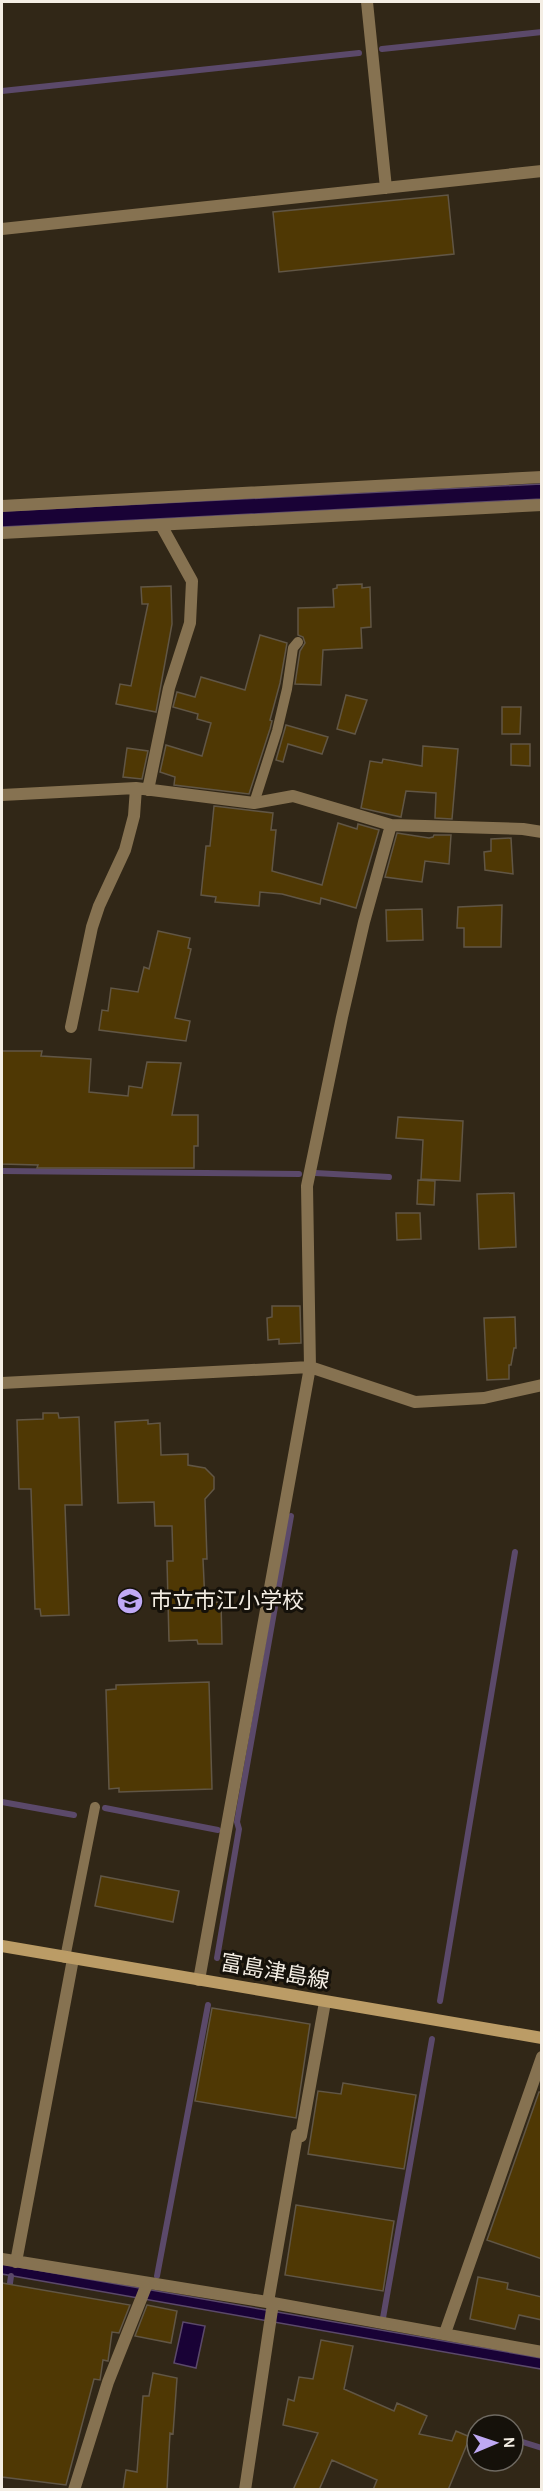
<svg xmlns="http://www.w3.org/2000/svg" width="543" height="2491" viewBox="0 0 543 2491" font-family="Karla,'Noto Sans JP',sans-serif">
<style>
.water{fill:#190236;stroke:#5b496a;stroke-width:1.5}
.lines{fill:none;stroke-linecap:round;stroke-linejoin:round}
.stream{stroke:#5b496a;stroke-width:6}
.building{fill:#4f3804;stroke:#615645;stroke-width:1.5}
.service{stroke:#867251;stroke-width:10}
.minor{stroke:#867251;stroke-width:12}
.secondary{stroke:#bb9c66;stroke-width:12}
.labels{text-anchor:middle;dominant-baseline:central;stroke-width:6;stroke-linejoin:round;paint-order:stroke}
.poi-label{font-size:22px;fill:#f4eee4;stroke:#15110a;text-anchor:start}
.street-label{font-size:22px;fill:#f4eee4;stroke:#15110a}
</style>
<rect width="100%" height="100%" fill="#312717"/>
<!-- water -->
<path class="water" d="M541 484V499L2 527V511Z
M2 2264 541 2358V2369L2 2274Z
M183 2322 205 2326 196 2368 174 2363Z"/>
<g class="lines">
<!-- stream -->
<path class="stream" d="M382 49 542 32
M2 91 359 53
M2 1171 299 1174
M315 1173 389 1177
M2 1802 74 1815
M105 1808 218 1830
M217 1958 239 1829 237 1822 291 1516
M440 2001 515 1552
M157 2276 208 2005
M9 2290 11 2276
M383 2318 432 2039
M513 2439 542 2448"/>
</g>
<!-- building -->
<path class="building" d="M448 195 454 254 279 272 273 212Z
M362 584V588L370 587 371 627 361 628 362 648 323 650 321 685 295 684 300 651 305 643 303 637 298 635V608L334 607 333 589 337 588V585Z
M171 586 172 624 156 712 116 704 120 684 131 686 148 604H142L141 587Z
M260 635 287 643 280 683 270 720 272 721 270 729 249 794 174 785 175 777 160 772 166 745 202 756 211 723 197 719 198 714 173 707 177 692 195 697 201 677 245 690Z
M346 695 367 700 355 734 337 729Z
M502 707H521L520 734H502Z
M286 725 328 737 322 754 288 744 283 762 276 760Z
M511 744H530V766L511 765Z
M423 746 458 749 452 819 435 818 436 793 406 791 401 817 361 808 370 761 382 763 383 759 422 766Z
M127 748 148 751 142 779 123 777Z
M214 806 273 813 271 830H276L272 871 322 885 338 823 357 829 358 824 379 830 356 908 321 898 320 904 282 894 260 892 259 906 215 902 216 897 201 895 206 846H210Z
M397 833 429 838 433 837 434 835H451L449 864 425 861 422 882 385 877Z
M511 838 513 874 485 870 484 852 491 851V839Z
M502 905 501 947H464V928H457L458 907Z
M422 909 423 940 387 941 386 910Z
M158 931 190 938 188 948 191 949 175 1018 190 1021 186 1041 99 1030 102 1010 108 1011 111 988 138 992 144 967 149 969Z
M2 1051H42L41 1056 91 1059 89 1092 128 1096 129 1086 142 1088 147 1062 181 1063 172 1115H198V1146H194V1168H37L38 1165 2 1164Z
M398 1117 463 1121 460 1181 421 1179 423 1140 396 1138Z
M418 1180 435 1181 434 1205 417 1204Z
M514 1193 516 1247 479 1249 477 1194Z
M396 1213H420L421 1239 397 1240Z
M272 1306H300L301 1343 279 1344V1339L268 1340 267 1318 272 1317Z
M515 1317 516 1348H514L511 1365H509V1379L487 1380 484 1318Z
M43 1413H58L59 1418 79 1417 82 1505H65L69 1615 41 1616 40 1609H35L31 1489H19L17 1420 43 1419Z
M148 1420V1424L160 1423 161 1455 188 1454V1465L205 1468 214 1477V1489L205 1499 207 1559H203L205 1603 221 1602 222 1644H198L197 1640 169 1641 167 1561H173L172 1526H155L154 1502 118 1503 115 1422Z
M209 1682 212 1789 119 1792V1788L109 1789 106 1690 116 1689V1685Z
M101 1876 179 1891 173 1922 95 1906Z
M212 2008 310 2024 296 2118 195 2101Z
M343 2083 416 2095 404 2169 308 2154 318 2091 341 2094Z
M539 2092H542V2259L487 2240Z
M296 2205 394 2221 383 2291 285 2275Z
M478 2277 508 2283 507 2289 542 2297V2320L519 2315 515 2329 470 2319Z
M2 2283 130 2305 119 2333 112 2332 108 2361 103 2360 100 2380 94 2379 66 2485 2 2477Z
M147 2305 177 2311 171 2343 135 2336Z
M321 2340 353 2346 344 2389 394 2411 397 2403 427 2416 419 2434 452 2441 456 2431 470 2437 448 2490H373L377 2480 332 2460 319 2490H293L318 2433 283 2425 288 2399 294 2401 299 2377 313 2379Z
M153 2373 177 2378 173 2434 170 2433 167 2490H123L126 2470 137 2472 143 2396H149Z"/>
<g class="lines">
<!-- service -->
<path class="service" d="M254 803 277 731 287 689 293 648 298 642
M65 1958 95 1807"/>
<!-- minor -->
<path class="minor" d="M367 2 386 188
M2 229 542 171
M2 506 542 477
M2 533 542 505
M148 790 169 688 190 623 192 581 161 525
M2 795 136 788 254 803 293 796 391 825 523 829 542 832
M71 1027 92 927 99 906 125 850 134 816 136 788
M2 1383 310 1367 415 1402 484 1398 542 1385
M199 1980 310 1367 307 1186 342 1017 364 922 391 825
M2 2259 273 2303 542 2352
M16 2262 73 1959
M268 2302 297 2135 301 2136 325 2002
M445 2333 542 2057
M74 2490 108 2382 147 2284
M245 2490 273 2303"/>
<!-- secondary -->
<path class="secondary" d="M2 1946 542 2038"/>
</g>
<!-- icons -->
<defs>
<symbol id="school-disc" viewBox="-11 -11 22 22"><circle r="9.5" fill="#bfa9f4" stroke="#15110a"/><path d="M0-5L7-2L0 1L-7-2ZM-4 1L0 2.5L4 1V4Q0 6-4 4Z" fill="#111"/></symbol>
</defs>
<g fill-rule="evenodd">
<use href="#school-disc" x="115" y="1586" width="30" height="30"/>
</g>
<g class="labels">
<!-- poi labels -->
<g class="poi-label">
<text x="150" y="1601">市立市江小学校</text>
</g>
<!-- street labels -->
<g class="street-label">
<text transform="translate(275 1972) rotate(10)">富島津島線</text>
</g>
</g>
<!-- border -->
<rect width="543" height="2491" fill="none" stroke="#f4eee4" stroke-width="6"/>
<!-- north arrow -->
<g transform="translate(495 2443) rotate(88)"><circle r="28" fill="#15110a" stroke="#6e6961" stroke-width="1.5"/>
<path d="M0-4.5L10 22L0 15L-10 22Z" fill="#bfa9f4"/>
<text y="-9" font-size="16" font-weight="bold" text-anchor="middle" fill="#f4eee4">N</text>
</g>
</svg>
